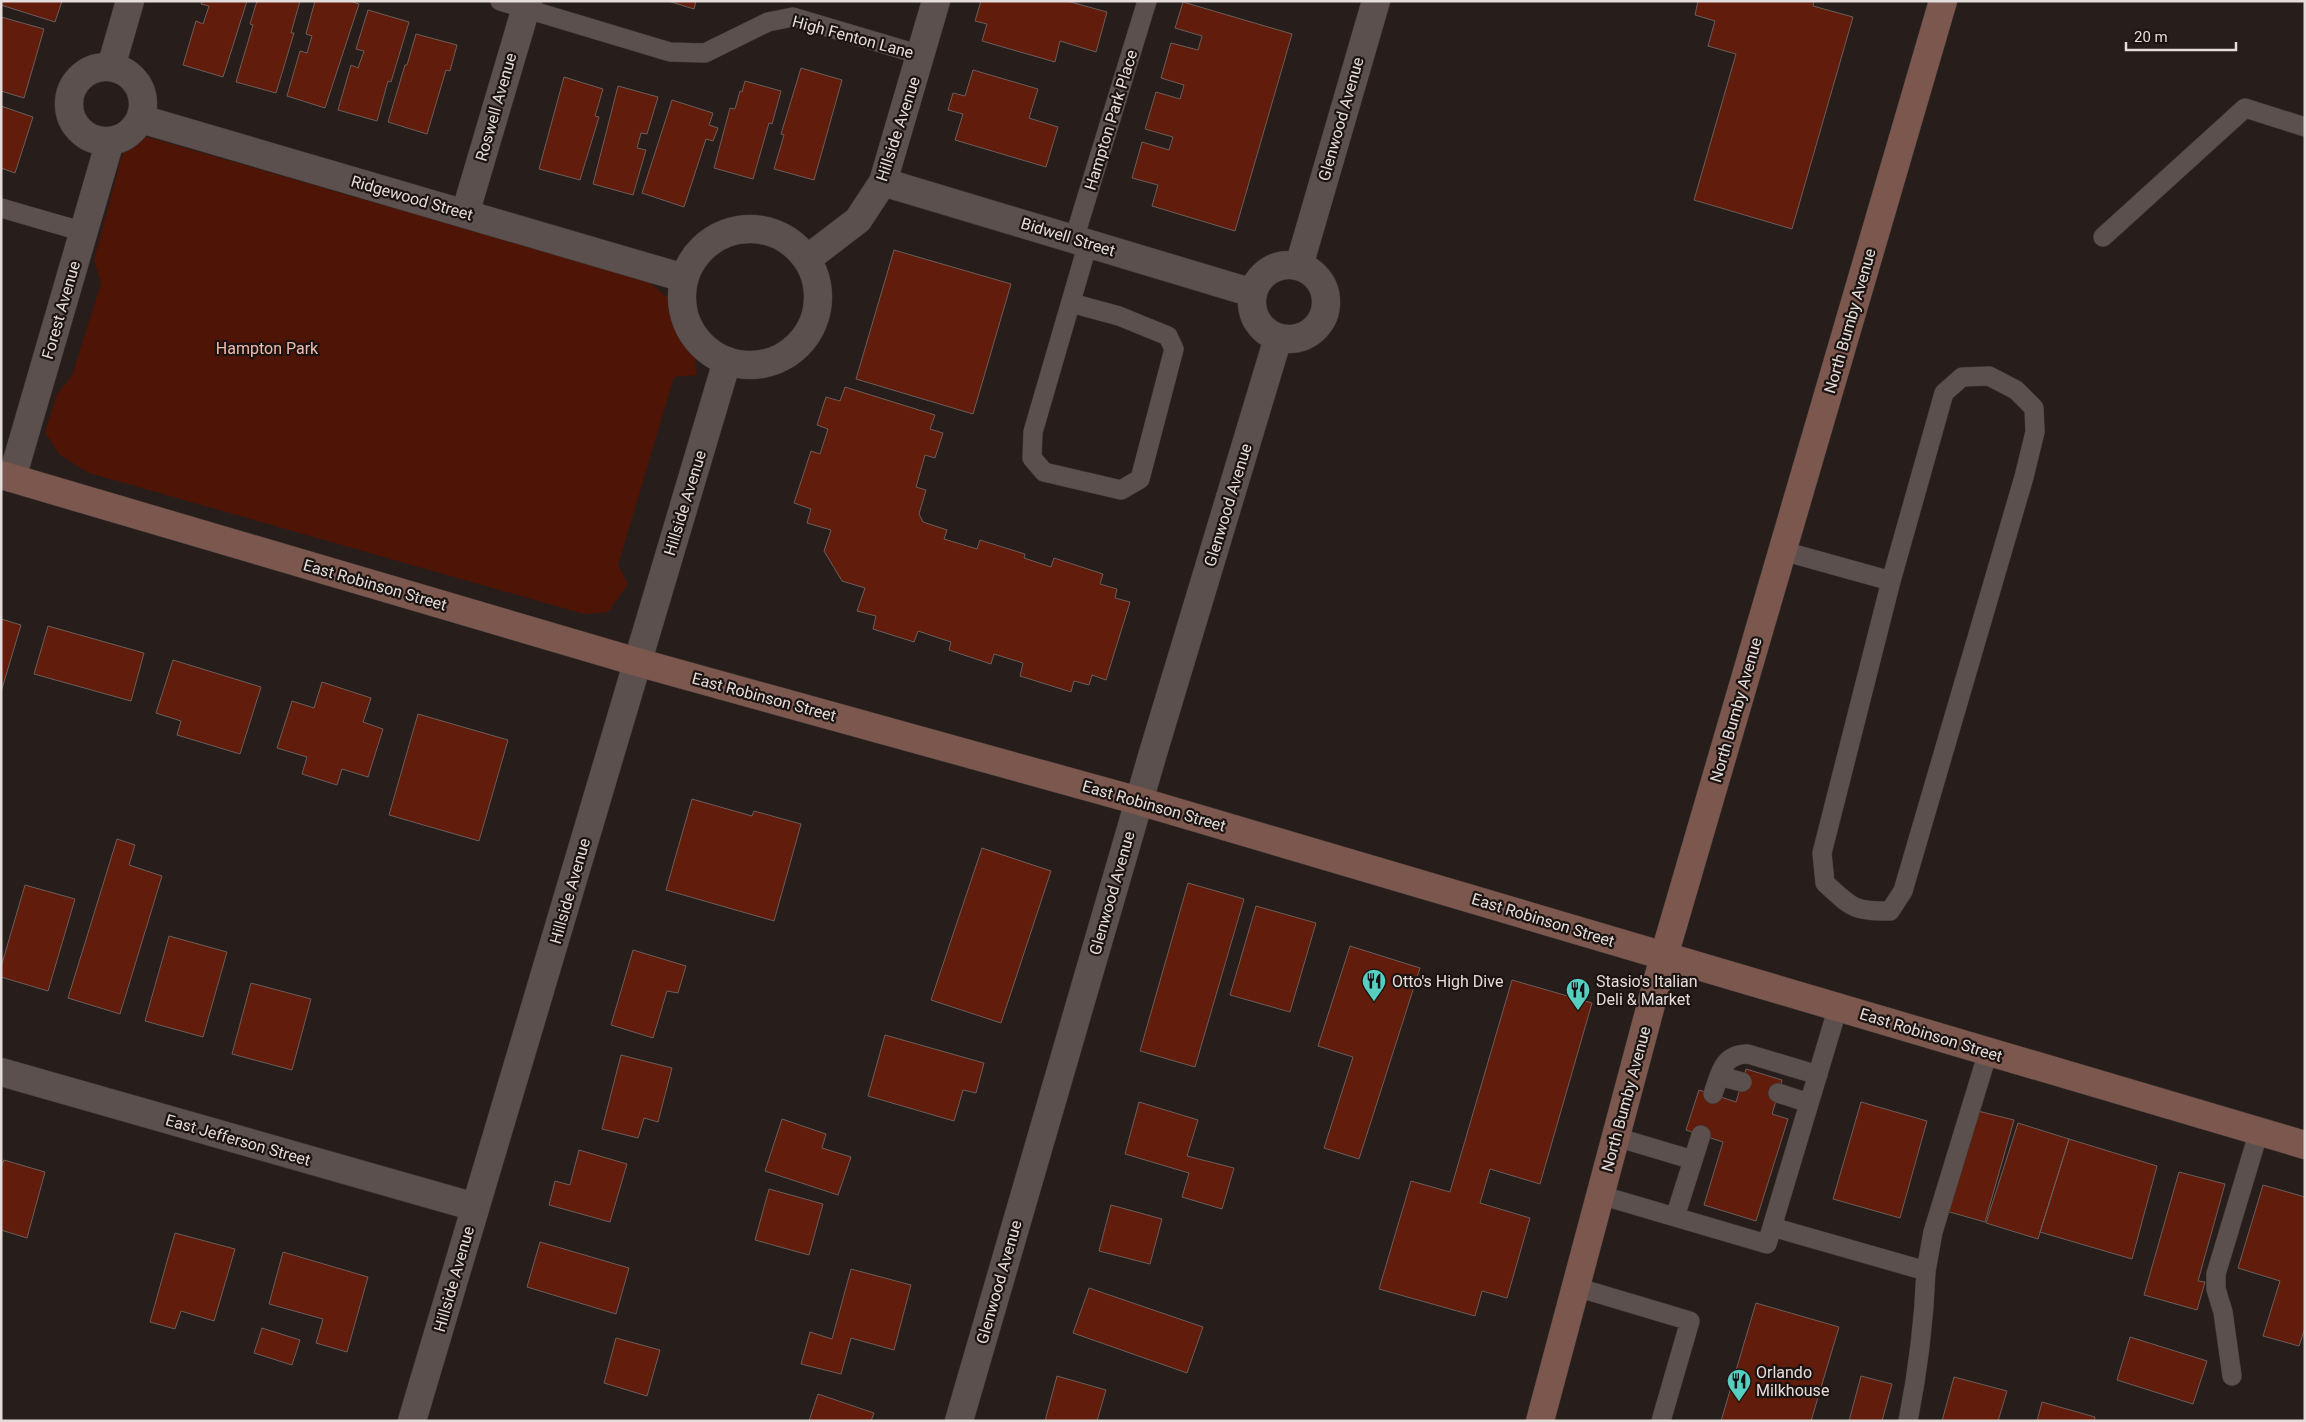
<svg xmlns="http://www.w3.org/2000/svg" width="2306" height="1422" viewBox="0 0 2306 1422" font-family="Roboto,sans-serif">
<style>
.green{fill:#4e1507}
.building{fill:#621c0b;stroke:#6a5e5b}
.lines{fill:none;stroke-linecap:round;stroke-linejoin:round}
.lane-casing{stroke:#3f3735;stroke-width:20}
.street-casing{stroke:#3f3735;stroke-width:29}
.secondary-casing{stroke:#3f3735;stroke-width:29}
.lane{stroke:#5b504d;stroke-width:19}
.street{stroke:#5b504d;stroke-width:28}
.secondary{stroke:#7b574d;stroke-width:28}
.labels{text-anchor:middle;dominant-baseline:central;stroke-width:4.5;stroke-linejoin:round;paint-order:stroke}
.street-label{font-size:16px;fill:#e4dddb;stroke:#1d1412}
.park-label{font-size:16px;fill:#f1bcae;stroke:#1d1412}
.poi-label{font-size:16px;fill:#e4dddb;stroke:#1d1412;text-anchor:start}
</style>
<rect width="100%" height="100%" fill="#271d1b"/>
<!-- green -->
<path class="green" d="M147 137 649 282 669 299 692 331 697 375 674 377 618 565 628 584 608 612 584 614 89 473 59 454 45 432 57 394 72 376 101 283 94 260 123 152 132 140Z"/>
<!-- building -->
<path class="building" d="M1 1H62L55 22 1 5Z
M202 1H247L223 77 183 65 196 21 203 24 209 6 201 4Z
M257 1H300L291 33H294L276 93 236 82 253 25 250 24Z
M315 1H350L359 4 325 108 287 96 300 51 307 53 312 36 306 34Z
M668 1H696L694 9Z
M981 1H1067L1107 12 1096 52 1060 41 1055 62 982 41 987 24 975 21Z
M1698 1H1814L1813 6 1853 17 1792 229 1694 200 1736 54 1708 46 1715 21 1695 15Z
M1183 2 1292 34 1235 231 1152 206 1158 185 1132 178 1142 142 1169 150 1173 137 1145 129 1156 92 1180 99 1184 85 1161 78 1171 43 1198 50 1202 36 1175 28Z
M368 10 409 22 391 82 388 81 377 121 338 110 351 65 358 68 364 51 356 49Z
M1 17 44 29 24 98 1 91Z
M416 34 457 45 450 71 446 70 427 134 388 122 405 65H407Z
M801 68 842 80 814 180 774 169 784 135 781 134Z
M973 70 1038 89 1029 118 1058 127 1046 167 955 140 963 114 948 110 953 93 965 96Z
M564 77 603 89 595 116 599 117 580 180 539 169Z
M745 81 781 91 772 124 769 123 753 179 714 168 730 108 735 109 740 91 742 92Z
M618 86 658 97 647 134 641 133 637 148 646 150 633 195 593 184Z
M672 100 713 113 709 125 718 128 713 141 706 139 684 207 642 193Z
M1 106 33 117 15 173 1 168Z
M894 250 1011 284 973 414 856 379Z
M845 387 935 415 930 429 943 433 935 458 925 455 916 487 926 490 919 514 923 522 947 530 944 539 977 549 980 540 1025 554 1024 558 1051 567 1054 558 1103 574 1100 584 1117 589 1115 598 1130 602 1106 680 1092 675 1089 685 1074 681 1071 692 1020 676 1023 663 994 654 991 664 949 650 951 642 918 631 914 642 873 629 876 616 857 611 865 588 842 581 824 551 831 530 807 523 811 509 794 503 811 451 820 454 828 429 817 425 826 397 840 401Z
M1 619 21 625 1 692Z
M48 626 144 653 131 701 34 674Z
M173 660 261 687 240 754 177 735 181 721 156 713Z
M322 682 371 698 363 722 383 729 368 777 342 769 337 785 302 774 307 757 277 748 292 701 314 708Z
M418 714 508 740 479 841 389 815Z
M692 799 752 816 754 811 801 824 774 921 666 890Z
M117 839 135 845 129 865 162 876 120 1014 68 998Z
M982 848 1051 871 1001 1023 931 1000Z
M1188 883 1244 899 1195 1067 1140 1051Z
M25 885 75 899 48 991 1 977V967Z
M1256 906 1316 923 1290 1012 1230 995Z
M169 936 227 952 203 1037 145 1021Z
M1350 946 1420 968 1359 1159 1324 1148 1353 1057 1318 1046Z
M633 950 686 966 678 993 667 991 653 1038 611 1025Z
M1512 980 1592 1003 1540 1184 1490 1169 1480 1203 1530 1218 1507 1298 1482 1291 1475 1316 1379 1289 1411 1181 1450 1192Z
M251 983 311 999 292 1070 232 1054Z
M885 1035 984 1063 976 1093 963 1090 954 1121 868 1096Z
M621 1055 672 1068 658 1122 644 1118 638 1138 602 1129Z
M1746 1069 1782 1080 1772 1114 1788 1119 1756 1221 1704 1205 1723 1142 1686 1130 1699 1090 1736 1102Z
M1139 1102 1198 1120 1187 1156 1234 1168 1222 1209 1182 1197 1189 1173 1125 1154Z
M1861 1102 1927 1121 1900 1218 1833 1199Z
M1974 1110 2014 1120 1985 1222 1946 1211Z
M782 1119 826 1134 822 1148 851 1157 838 1195 765 1171Z
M2018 1123 2069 1139 2038 1239 1986 1223Z
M2069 1139 2157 1166 2132 1259 2040 1232Z
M579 1150 627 1164 610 1222 549 1205 555 1181 570 1185Z
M4 1160 45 1172 27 1238 1 1230V1168Z
M2179 1172 2225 1184 2198 1281 2205 1282 2197 1310 2144 1295Z
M2263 1185 2305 1197V1328L2299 1346 2263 1336 2280 1281 2238 1268Z
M769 1189 823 1204 809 1255 755 1240Z
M1111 1205 1162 1219 1150 1264 1099 1251Z
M175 1233 235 1249 214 1321 181 1311 175 1329 150 1322Z
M540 1242 629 1268 616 1314 527 1287Z
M283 1252 368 1277 347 1352 316 1343 323 1319 269 1304Z
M851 1269 911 1285 894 1350 851 1338 841 1374 801 1364 810 1332 832 1339Z
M1089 1288 1203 1327 1187 1373 1073 1333Z
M1756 1303 1839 1327 1811 1421H1721Z
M262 1328 300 1340 292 1365 254 1353Z
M2130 1337 2207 1361 2193 1404 2117 1380Z
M616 1338 660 1350 647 1396 604 1383Z
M1057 1376 1106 1390 1097 1421H1045Z
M1861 1376 1892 1384 1882 1421H1849Z
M1954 1377 2007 1391 1998 1421H1942Z
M818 1394 874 1413 871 1421H809Z
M2042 1402 2095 1417 2094 1421H2037Z"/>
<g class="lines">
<defs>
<path id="lane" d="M500 1 670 52 705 53 768 22 793 17 921 55
M1 208 84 232
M2103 237 2245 108 2305 127
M1074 239 1147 1
M1071 303 1119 316 1168 336 1174 349 1140 479 1121 490 1044 472 1032 458 1033 432 1088 243
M1989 376 2016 390 2034 408 2035 432 2024 477 1903 891 1890 911C1854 912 1851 907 1825 883L1822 853 1891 581 1944 393 1962 377Z
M1783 551 1891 581
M1719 1076 1742 1082
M1778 1093 1809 1103
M1713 1094C1720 1074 1722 1054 1748 1054L1818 1075
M1616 1137 1693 1160
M1600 1195 1767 1244 1772 1227 1926 1271C1924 1321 1918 1371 1908 1421
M1675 1217 1701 1135
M1772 1227 1838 1007
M1926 1271 1933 1232 1988 1052
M1576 1287 1690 1321 1661 1421
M2232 1376 2223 1312 2216 1289V1274L2259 1131"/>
<path id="street" d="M111 67 130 1
M69 104a37 37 0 1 1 74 0a37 37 0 1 1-74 0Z
M141 119 684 278
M883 182 1253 293
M465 214 528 1
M682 297a68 68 0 1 1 136 0a68 68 0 1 1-136 0Z
M807 259 858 220 883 182 936 1
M1252 302a37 37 0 1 1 74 0a37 37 0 1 1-74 0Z
M1299 266 1376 1
M12 478 110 141
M1 1072 475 1207
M412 1421 727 361
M959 1421 1153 753 1278 338"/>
<path id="secondary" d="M1 475 637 662 1139 801 2305 1145
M1540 1421 1664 956 1943 1"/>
</defs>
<!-- lane casing -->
<use href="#lane" class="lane-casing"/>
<!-- street casing -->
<use href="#street" class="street-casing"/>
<!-- secondary casing -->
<use href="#secondary" class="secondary-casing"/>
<!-- lane -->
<use href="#lane" class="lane"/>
<!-- street -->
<use href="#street" class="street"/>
<!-- secondary -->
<use href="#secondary" class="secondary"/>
</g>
<!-- icons -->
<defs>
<symbol id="restaurant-pin" viewBox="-11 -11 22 30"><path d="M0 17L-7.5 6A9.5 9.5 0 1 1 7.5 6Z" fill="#58cec0" stroke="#1d1412"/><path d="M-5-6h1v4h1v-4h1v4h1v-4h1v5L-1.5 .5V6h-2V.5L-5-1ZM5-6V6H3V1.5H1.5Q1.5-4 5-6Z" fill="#111"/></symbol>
</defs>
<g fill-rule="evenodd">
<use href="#restaurant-pin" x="1360" y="967" width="28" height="38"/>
<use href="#restaurant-pin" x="1564" y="976" width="28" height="38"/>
<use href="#restaurant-pin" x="1725" y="1367" width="28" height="38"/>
</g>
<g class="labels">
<!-- street labels -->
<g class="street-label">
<text transform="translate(853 37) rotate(15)">High Fenton Lane</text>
<text transform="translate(496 107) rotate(-74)">Roswell Avenue</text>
<text transform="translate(1341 119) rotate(-74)">Glenwood Avenue</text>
<text transform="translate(1111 120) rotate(-73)">Hampton Park Place</text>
<text transform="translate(898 129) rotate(-72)">Hillside Avenue</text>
<text transform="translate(412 198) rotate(16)">Ridgewood Street</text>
<text transform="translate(1068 237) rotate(17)">Bidwell Street</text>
<text transform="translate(61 310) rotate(-74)">Forest Avenue</text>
<text transform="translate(1850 321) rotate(-74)">North Bumby Avenue</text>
<text transform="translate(685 503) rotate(-73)">Hillside Avenue</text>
<text transform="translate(1228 505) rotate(-73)">Glenwood Avenue</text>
<text transform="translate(375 585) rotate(16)">East Robinson Street</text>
<text transform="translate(764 697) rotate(15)">East Robinson Street</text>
<text transform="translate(1736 710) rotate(-74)">North Bumby Avenue</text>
<text transform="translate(1154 806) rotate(16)">East Robinson Street</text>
<text transform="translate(570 891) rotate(-74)">Hillside Avenue</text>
<text transform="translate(1112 893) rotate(-74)">Glenwood Avenue</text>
<text transform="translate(1543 920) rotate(17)">East Robinson Street</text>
<text transform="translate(1931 1035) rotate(17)">East Robinson Street</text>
<text transform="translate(1626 1099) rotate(-75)">North Bumby Avenue</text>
<text transform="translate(238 1140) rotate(16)">East Jefferson Street</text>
<text transform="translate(454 1279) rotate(-74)">Hillside Avenue</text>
<text transform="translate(999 1282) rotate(-74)">Glenwood Avenue</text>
</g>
<!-- park labels -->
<g class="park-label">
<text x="267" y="348">Hampton Park</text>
</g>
<!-- poi labels -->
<g class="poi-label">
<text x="1392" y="981">Otto's High Dive</text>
<text x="1596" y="981">Stasio's Italian<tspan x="1596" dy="18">Deli &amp; Market</tspan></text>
<text x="1756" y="1372">Orlando<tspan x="1756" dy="18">Milkhouse</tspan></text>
</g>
</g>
<!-- border -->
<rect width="2306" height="1422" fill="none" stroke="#e4dddb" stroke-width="5"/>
<!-- scale -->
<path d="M2126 42v8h110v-8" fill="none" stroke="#e4dddb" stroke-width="2.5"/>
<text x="2134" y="42" font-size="15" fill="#e4dddb" stroke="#1d1412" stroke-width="4" paint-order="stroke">20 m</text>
</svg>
